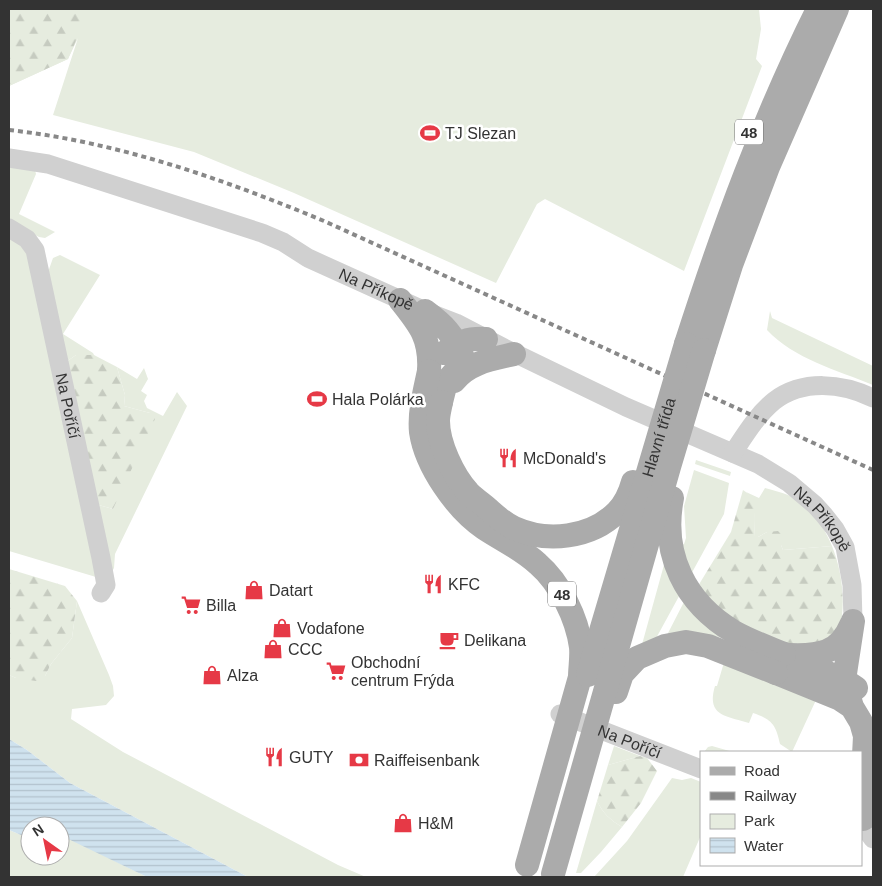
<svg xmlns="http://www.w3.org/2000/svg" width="882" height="886" viewBox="0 0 882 886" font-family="Arial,sans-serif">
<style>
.green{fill:#e6ecdf}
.forest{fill:url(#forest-firs)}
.water{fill:url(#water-rules)}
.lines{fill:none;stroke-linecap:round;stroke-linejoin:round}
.minor{stroke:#d0d0d0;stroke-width:19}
.major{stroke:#ababab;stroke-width:24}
.rail{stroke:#888;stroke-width:4;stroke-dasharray:5 4;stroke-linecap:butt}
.major-bridge{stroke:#ababab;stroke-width:24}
.labels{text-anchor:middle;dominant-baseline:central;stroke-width:5;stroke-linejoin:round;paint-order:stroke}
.shield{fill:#fff;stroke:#707070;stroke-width:1}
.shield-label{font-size:15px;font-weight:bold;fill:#333}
.poi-label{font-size:16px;fill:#333;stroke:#fff;text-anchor:start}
.street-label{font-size:16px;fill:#333;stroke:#fff}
</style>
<defs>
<pattern id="forest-firs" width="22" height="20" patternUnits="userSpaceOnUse" patternTransform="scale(1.25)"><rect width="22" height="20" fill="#e6ecdf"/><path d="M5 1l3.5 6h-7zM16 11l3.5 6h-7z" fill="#c6cbc0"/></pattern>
<pattern id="water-rules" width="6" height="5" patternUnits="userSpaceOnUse" patternTransform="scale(1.25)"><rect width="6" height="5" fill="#cfe2ee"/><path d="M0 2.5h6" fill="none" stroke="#b2c2cd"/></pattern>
</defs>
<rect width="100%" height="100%" fill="#fff"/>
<!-- green -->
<path class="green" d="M9 9H759L761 29 756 59 762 66 684 271 545 199 537 204 496 283 294 193 194 152 53 115 78 38 68 59 9 86Z
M9 168H22L35 170 36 174 19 214 55 232 45 238 39 237 9 222Z
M9 236 26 246 96 577 9 551Z
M60 255 100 275 63 334 93 353 94 355H76L66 362 47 275 53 258Z
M770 311 772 318 873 366V385C837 370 794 359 767 330Z
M117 367 137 379 144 368 148 379 141 391 147 395 144 401 147 408 163 416 177 392 187 406 115 554 114 568 109 577 95 504 113 509 150 413 124 406 125 395Z
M696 460 731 472 730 476 695 464Z
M694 470 729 483 724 514 654 642 641 648 667 554 684 544 686 538 684 506Z
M765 488C772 490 781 492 788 495 809 505 824 526 832 546L783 550 781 545 767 532 758 537H754C755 521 756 504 746 492L759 498Z
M686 598 722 638C701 632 688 633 666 637Z
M77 601 109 675 113 686 114 696 106 705 72 709 71 719 123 752 338 865 366 877H248L70 783 27 750 9 739V675L16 678 45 676 51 664 72 638Z
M725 659 816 700 792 752 780 744C776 724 771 719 753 713L749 723C726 716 706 716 715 686H717Z
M614 746 640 756 608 765Z
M712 746 733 752H704L708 747Z
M672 778 682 780 691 778 701 782V835L683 877H594L627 841Z
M597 801C603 813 610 820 622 827L601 852 581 873H576Z
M9 830 21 835H30V856H60V835H63L147 877H9Z"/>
<!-- forest -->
<path class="forest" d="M9 9H103L86 22 81 29 68 59 9 86Z
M76 355H94L117 367 125 395 124 406 150 413 155 419 113 509 95 504 66 362Z
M743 490C758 499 755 521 754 537H758L767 532 778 531 784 537 781 545 783 550 832 546C843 574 846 604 839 633L801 651 729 618 707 597 698 586 731 532Z
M9 569 65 586 77 601 72 638 51 664 45 676 36 681 16 678 9 675Z
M640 756 647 758 657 771 641 803 622 827C610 820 603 813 597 801L608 765Z"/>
<!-- water -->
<path class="water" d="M9 739 27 750 70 783 248 877H147L60 835V826H30V835H21L9 830Z"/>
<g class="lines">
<!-- minor -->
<g class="minor">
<path id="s1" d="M9 158 48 164 262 233 283 242 308 258 425 311 456 323 504 348 626 407 758 464 789 483 815 505 824 515 835 529 845 547 852 585 853 621"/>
<path id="s2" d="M9 228 27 239 35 250 101 558 106 585 101 593"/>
<path d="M733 453C745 435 757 415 774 401 803 379 842 383 873 398"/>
<path id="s3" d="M560 714 701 769"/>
<path d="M861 819H863L868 832 873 839"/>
</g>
<!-- major -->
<path class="major" d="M400 300C420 325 431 338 429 371
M425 311C444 325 454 335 463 358L459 367 446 382 441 402
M686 344C723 229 764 117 818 9
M704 350 731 265 768 167 837 9
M444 353C458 342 468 338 486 339
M454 381C469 362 493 359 514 354
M853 621 844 680 852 707 861 722 865 736 862 795 863 819 873 813
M784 654 844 680 856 688
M790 655C818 656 839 654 851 625
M776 673 840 699 852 707"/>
<!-- rail -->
<path class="rail" d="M9 130C118 142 223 179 324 221L873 470"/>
<!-- major-bridge -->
<g class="major-bridge">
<path d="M429 371C425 390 419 412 421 432 426 466 456 509 484 528 502 540 522 549 538 564 560 583 577 618 581 647 582 657 580 668 580 677L527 865"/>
<path d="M441 402C440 408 438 414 438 421 438 443 453 476 469 493 474 498 481 503 487 508 495 515 503 523 514 528 547 543 591 538 617 512 625 504 630 493 633 482"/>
<path d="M672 498C661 554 685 603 734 632 750 641 767 647 784 654"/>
<path id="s4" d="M588 675 686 344"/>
<path d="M616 692 622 674 637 658 665 646 686 642 708 646 776 673"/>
<path d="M553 874 669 467 704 350"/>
</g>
</g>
<!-- icons -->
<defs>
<symbol id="stadium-bare" viewBox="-9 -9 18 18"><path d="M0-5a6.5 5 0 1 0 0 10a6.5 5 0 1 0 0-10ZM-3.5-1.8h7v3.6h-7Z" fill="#e63946" stroke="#fff" stroke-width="2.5" paint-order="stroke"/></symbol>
<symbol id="restaurant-bare" viewBox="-9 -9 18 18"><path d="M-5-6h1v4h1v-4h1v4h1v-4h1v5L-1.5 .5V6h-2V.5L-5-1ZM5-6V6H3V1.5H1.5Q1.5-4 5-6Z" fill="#e63946" stroke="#fff" stroke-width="2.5" paint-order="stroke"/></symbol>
<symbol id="shop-bare" viewBox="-9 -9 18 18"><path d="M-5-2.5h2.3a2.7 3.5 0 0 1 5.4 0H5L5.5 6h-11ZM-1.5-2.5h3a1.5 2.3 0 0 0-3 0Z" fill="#e63946" stroke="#fff" stroke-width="2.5" paint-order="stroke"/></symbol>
<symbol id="supermarket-bare" viewBox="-9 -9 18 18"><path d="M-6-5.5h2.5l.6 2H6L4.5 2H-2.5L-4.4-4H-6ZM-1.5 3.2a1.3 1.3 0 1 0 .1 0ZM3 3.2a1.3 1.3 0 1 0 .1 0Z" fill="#e63946" stroke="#fff" stroke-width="2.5" paint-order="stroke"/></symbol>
<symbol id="cafe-bare" viewBox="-9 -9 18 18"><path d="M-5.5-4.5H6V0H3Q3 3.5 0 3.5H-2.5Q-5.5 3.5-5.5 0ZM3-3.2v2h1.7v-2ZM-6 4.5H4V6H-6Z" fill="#e63946" stroke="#fff" stroke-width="2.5" paint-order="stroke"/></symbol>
<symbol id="bank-bare" viewBox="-9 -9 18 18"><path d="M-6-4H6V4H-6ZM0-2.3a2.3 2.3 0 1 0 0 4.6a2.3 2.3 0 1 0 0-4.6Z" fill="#e63946" stroke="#fff" stroke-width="2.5" paint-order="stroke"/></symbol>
</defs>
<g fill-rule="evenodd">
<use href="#stadium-bare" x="416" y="119" width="28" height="28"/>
<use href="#stadium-bare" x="303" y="385" width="28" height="28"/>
<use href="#restaurant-bare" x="494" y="444" width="28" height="28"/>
<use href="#restaurant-bare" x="419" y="570" width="28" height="28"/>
<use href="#shop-bare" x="240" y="576" width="28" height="28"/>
<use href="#supermarket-bare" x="177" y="591" width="28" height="28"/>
<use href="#shop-bare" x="268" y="614" width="28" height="28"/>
<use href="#cafe-bare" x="435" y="626" width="28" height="28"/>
<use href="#shop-bare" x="259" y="635" width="28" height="28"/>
<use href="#supermarket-bare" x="322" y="657" width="28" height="28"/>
<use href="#shop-bare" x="198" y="661" width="28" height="28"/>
<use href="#restaurant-bare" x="260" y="743" width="28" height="28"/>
<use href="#bank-bare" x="345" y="746" width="28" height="28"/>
<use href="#shop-bare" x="389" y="809" width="28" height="28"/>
</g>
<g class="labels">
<!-- shield labels -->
<g class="shield">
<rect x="735" y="119.5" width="28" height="25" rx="4"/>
<rect x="548" y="581.5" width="28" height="25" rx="4"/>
</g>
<g class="shield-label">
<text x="749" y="132">48</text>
<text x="562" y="594">48</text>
</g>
<!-- poi labels -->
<g class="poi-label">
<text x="445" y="133">TJ Slezan</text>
<text x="332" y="399">Hala Polárka</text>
<text x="523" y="458">McDonald's</text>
<text x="448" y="584">KFC</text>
<text x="269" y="590">Datart</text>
<text x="206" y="605">Billa</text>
<text x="297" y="628">Vodafone</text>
<text x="464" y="640">Delikana</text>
<text x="288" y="649">CCC</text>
<text x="351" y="662">Obchodní<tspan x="351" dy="18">centrum Frýda</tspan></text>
<text x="227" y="675">Alza</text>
<text x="289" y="757">GUTY</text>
<text x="374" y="760">Raiffeisenbank</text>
<text x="418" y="823">H&amp;M</text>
</g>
<!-- street labels -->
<g class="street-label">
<text stroke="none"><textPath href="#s1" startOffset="392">Na Příkopě</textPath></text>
<text stroke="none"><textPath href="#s2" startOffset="194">Na Poříčí</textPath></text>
<text stroke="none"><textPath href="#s4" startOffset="248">Hlavní třída</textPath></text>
<text stroke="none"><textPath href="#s1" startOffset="898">Na Příkopě</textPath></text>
<text stroke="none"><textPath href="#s3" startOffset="75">Na Poříčí</textPath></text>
</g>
</g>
<!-- border -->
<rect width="882" height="886" fill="none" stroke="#333333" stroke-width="20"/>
<!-- legend -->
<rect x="700" y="751" width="162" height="115" fill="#ffffff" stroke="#adadad"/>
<rect x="710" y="767" width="25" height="8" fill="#ababab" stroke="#adadad"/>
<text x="744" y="776" font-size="15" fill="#333333">Road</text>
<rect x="710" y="792" width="25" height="8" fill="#888888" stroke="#adadad"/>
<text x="744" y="801" font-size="15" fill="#333333">Railway</text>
<rect x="710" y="814" width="25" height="15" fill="#e6ecdf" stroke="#adadad"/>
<text x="744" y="826" font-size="15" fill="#333333">Park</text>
<rect x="710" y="838" width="25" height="15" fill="url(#water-rules)" stroke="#adadad"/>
<text x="744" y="851" font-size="15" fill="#333333">Water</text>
<!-- north arrow -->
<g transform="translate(45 841) rotate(327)"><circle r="24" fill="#ffffff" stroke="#adadad"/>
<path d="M0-4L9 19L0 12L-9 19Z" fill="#e63946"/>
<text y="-8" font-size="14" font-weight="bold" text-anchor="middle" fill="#333333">N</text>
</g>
</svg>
